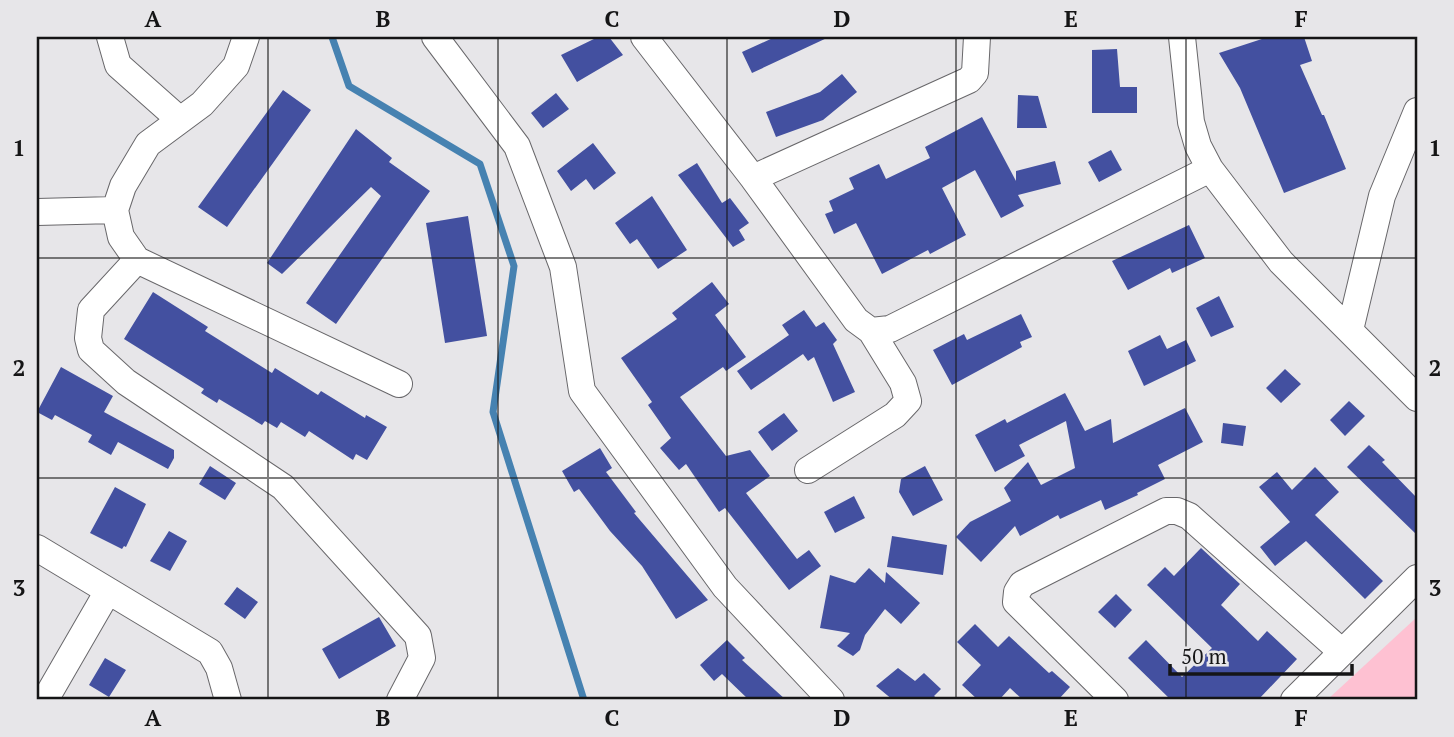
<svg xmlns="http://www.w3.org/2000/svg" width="1454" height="737" viewBox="0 0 1454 737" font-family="'PT Serif',serif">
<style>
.green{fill:#fec1d2}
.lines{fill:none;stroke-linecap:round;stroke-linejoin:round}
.stream{stroke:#4682b1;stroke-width:7}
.building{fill:#4350a0}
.minor-casing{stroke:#68676a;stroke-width:28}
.minor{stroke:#fff;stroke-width:26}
.grid{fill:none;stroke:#151516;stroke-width:2;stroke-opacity:0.55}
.neatline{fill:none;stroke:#151516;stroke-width:2.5}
.grid-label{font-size:23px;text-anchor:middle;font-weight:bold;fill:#151516}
</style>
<rect width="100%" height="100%" fill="#e7e6e9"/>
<!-- green -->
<path class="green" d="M1417 617V700H1327Z"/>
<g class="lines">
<!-- stream -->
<path class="stream" d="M332 37 349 86 480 164 514 266 493 412 584 700"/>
</g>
<!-- building -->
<path class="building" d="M598 37H609L623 55 577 82 561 55Z
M775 37H829L752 73 742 52Z
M1268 37H1304L1312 61 1300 65 1322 115H1324L1346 169 1284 193 1240 88 1219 53Z
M1117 49 1120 87H1137V113H1092V50Z
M842 74 857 92 823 120 776 137 766 112 820 92Z
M283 90 311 110 227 227 198 207Z
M556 93 569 109 543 128 531 113Z
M1018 95 1038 96 1047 128H1017Z
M982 117 1016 181V171L1055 161 1061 184 1018 195 1024 206 1001 218 975 170 942 188 966 235 930 254 928 250 882 274 856 223 834 234 825 214 833 211 829 201 854 189 849 178 879 164 886 179 930 158 925 147Z
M356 129 392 158 389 162 430 191 336 324 306 303 381 196 371 187 282 274 267 263Z
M593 143 616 173 594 190 586 179 571 191 557 171Z
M1111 150 1122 170 1099 182 1088 162Z
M697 163 722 203 730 198 749 223 739 230 745 240 733 247 678 175Z
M652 196 687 250 658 269 637 239 630 244 615 223Z
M468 216 487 336 445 343 426 223Z
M1189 225 1205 258 1172 273 1170 268 1128 290 1112 261Z
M712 282 729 304 715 315 746 357 726 371 723 367 680 397 726 456 750 450 770 476 746 493 797 559 809 550 821 566 789 590 725 508 719 512 686 464 679 470 660 448 671 438 648 405 652 402 621 358 677 319 672 313Z
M153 292 208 327 205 331 272 373 275 368 318 395 321 391 365 418 366 415 387 427 367 460 356 454 353 460 309 431 305 437 281 422 277 428 265 421 262 425 219 399 217 403 201 393 204 389 124 339Z
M1219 296 1234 327 1211 337 1196 308Z
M804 310 816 327 824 322 837 340 833 344 855 392 833 402 814 357 808 361 803 354 751 390 737 371 789 335 782 325Z
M1021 314 1032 337 1020 342 1022 347 952 385 933 350 964 334 967 340Z
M1160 335 1167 349 1186 340 1196 361 1144 386 1128 351Z
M61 367 113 396 104 412 174 450V458L168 469 118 442 111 455 88 442 92 435 55 415 52 420 37 412Z
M1285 369 1301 384 1281 403 1266 388Z
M1065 393 1085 431 1111 419 1113 443 1185 408 1203 442 1158 465 1165 479 1137 493 1138 495 1105 510 1101 500 1060 519 1058 515 1020 536 1015 526 981 562 956 537 970 522 1011 501 1004 488 1028 462 1041 485 1075 468 1066 421 1019 445 1025 456 995 472 975 435 1005 419 1007 423Z
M1349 401 1365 416 1345 436 1330 420Z
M784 413 798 431 772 451 758 432Z
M1223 423 1246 426 1243 446 1221 443Z
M1369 445 1385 460 1382 462 1417 498V535L1347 467Z
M600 448 612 468 606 472 636 512 634 513 708 600 676 619 642 566 610 531 579 489 574 492 562 471Z
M210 466 236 483 225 500 199 484Z
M925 466 943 500 913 516 899 492 901 479Z
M1315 467 1339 492 1315 515 1383 581 1365 599 1306 541 1275 566 1260 547 1290 522 1259 487 1277 472 1292 490Z
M115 487 146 504 126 547 124 546 122 549 90 533Z
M854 496 865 518 835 533 824 512Z
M169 531 187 541 170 571 150 561Z
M892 536 947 545 943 575 887 567Z
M1201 548 1240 584 1221 605 1258 641 1267 631 1297 659 1258 700H1171L1128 658 1146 640 1182 677 1212 648 1147 585 1165 567 1174 576Z
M869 568 885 583 886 572 920 603 901 624 885 609 865 635 860 650 853 656 837 646 850 633 820 628 830 575 855 583Z
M237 587 258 602 245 619 224 604Z
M1116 594 1132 610 1115 628 1098 612Z
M379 617 396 646 339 679 322 649Z
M975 624 998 647 1009 636 1049 673 1052 671 1070 687 1058 700H1023L1010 688 999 700H978L962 685 981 665 957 642Z
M727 640 745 658 742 660 786 700H749L722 674 714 681 700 665Z
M105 658 126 670 109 697 89 685Z
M898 668 915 681 924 673 941 689 934 696 939 700H893L876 686Z"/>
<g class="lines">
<defs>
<path id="minor" d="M110 37 118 65 180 120
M435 37 517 146 563 267 582 391 725 587 831 700
M644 37 753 178 856 320 871 331 890 329 1210 169
M1182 37 1191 122 1198 146 1210 169 1281 262 1417 398
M753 178 969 80 975 73 977 37
M115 210 121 237 137 260 399 384
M37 212 115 210 123 186 148 144 202 104 236 66 246 37
M137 260 91 310 88 338 91 350 126 382 283 487 418 636 422 658 400 700
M1350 330 1382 196 1417 111
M808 470 895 415 908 401 903 383 871 331
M37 548 210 652 219 668 228 700
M45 700 108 591
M1115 700 1016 602 1017 592 1022 584 1166 511H1177L1189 516 1342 652
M1294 700 1417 578"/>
</defs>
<!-- minor casing -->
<use href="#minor" class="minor-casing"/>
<!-- minor -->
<use href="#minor" class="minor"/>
</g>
<!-- grid -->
<path class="grid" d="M268 37V700M498 37V700M727 37V700M956 37V700M1186 37V700M37 258H1417M37 478H1417"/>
<!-- border -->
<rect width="1454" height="737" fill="none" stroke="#e7e6e9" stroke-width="77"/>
<!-- scale -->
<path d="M1170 664v10h182v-10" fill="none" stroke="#151516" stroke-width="3.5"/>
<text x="1181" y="664" font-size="21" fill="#151516" stroke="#e7e6e9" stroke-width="5" paint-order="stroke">50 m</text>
<rect x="38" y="38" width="1378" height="660" class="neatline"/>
<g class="grid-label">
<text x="153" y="27">A</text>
<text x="383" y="27">B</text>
<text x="612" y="27">C</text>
<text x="842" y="27">D</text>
<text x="1071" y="27">E</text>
<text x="1301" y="27">F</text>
<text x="19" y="156">1</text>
<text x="1435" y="156">1</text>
<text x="19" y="376">2</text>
<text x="1435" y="376">2</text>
<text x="19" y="596">3</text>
<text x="1435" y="596">3</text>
<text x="153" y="726">A</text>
<text x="383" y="726">B</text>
<text x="612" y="726">C</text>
<text x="842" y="726">D</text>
<text x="1071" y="726">E</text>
<text x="1301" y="726">F</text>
</g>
</svg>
